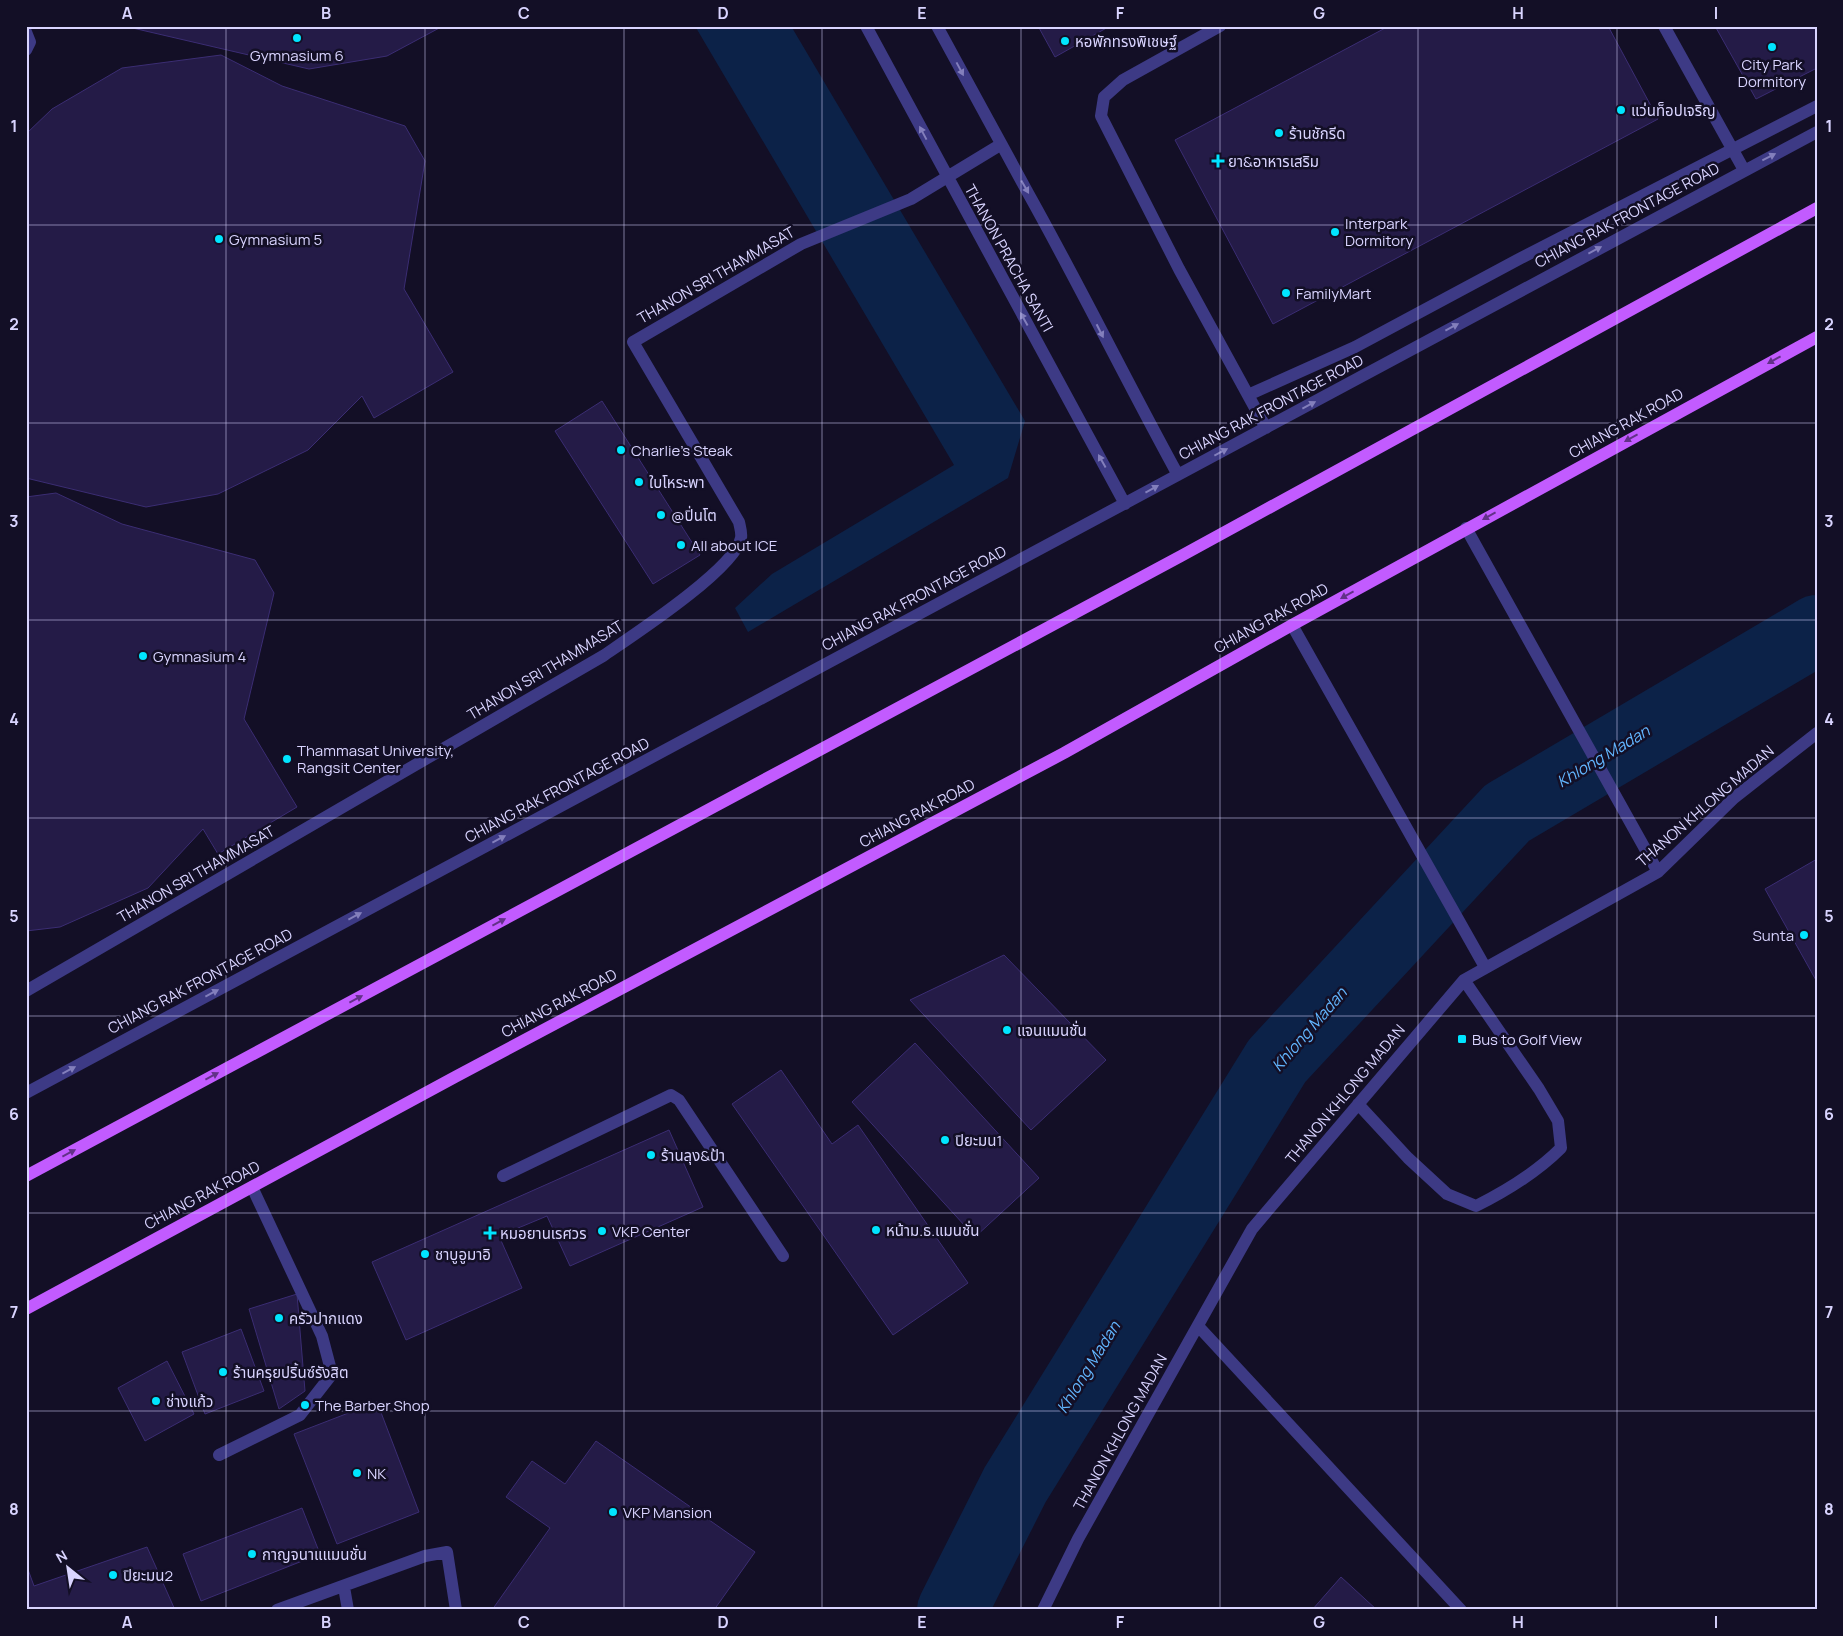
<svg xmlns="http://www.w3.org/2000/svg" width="1843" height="1636" viewBox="0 0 1843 1636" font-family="Manrope,'Noto Sans Thai',sans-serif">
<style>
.water{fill:#0c2248}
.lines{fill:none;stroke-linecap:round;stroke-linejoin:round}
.river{stroke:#0c2248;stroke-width:70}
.building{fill:#241b47;stroke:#3b2d73}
.minor{stroke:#3d3a85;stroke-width:12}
.major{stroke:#c25bff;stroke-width:12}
.oneway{fill:#837fbc}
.oneway2{fill:#623188}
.grid{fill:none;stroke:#d9d4ff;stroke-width:1;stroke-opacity:0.55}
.poi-dot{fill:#00e5ff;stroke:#130f26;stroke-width:2}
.labels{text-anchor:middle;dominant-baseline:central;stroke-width:5;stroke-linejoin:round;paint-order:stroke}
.poi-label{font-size:15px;fill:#d9d4ff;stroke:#130f26;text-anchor:start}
.street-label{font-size:15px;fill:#d9d4ff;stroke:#130f26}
.water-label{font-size:16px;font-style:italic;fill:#62b6ff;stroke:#130f26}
.neatline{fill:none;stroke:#d9d4ff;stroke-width:2}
.grid-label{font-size:16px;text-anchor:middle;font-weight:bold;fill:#d9d4ff}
</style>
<rect width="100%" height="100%" fill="#130f26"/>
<!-- water -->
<path class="water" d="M695 26H791L1025 421 1008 478 748 632 735 608 772 574 954 465Z"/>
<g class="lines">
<!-- river -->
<path class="river" d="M952 1610 1015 1485 1277 1061 1507 813 1817 630"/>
</g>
<!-- building -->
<path class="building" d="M124 26H443L387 56 309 69Z
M1038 26H1110L1055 57Z
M1389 26H1608L1658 119 1273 324 1175 140Z
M1715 26H1817V68L1756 99Z
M221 55 282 86 405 126 425 161 404 289 453 372 374 418 362 396 308 450 218 494 146 507 26 478V134L52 109 122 68Z
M602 401 700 555 653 584 555 431Z
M56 493 122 524 255 560 274 593 244 719 297 807 218 854 203 829 148 888 60 927 26 931V497Z
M1817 859V982L1765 889Z
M1004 955 1106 1060 1031 1130 910 1000Z
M915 1043 1039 1178 975 1237 852 1102Z
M781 1070 832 1144 858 1125 968 1283 893 1335 732 1104Z
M669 1130 703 1207 570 1266 547 1216 499 1236 522 1288 406 1340 372 1262Z
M297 1294 305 1391 279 1409 249 1309Z
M241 1329 264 1391 205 1414 182 1352Z
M167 1361 194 1414 145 1441 118 1388Z
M377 1402 419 1512 337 1544 294 1434Z
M596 1441 755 1552 714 1610H492L550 1528 506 1497 532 1461 565 1484Z
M302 1508 320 1554 201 1601 183 1554Z
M147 1547 175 1610H26V1564L34 1586Z
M1341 1577 1377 1610H1312Z"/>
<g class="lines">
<!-- minor -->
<path class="minor" d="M866 26 1125 504
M937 26C967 82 998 137 1028 193 1080 286 1127 382 1178 475
M1220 26 1123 80 1104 97 1101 116 1179 269 1266 428
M1664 26 1744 170
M26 32 30 42 26 50
M1248 395 1355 347 1521 258 1817 106
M1466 528 1658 872
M1292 625 1485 967
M26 991 603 656C632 636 735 569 741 538 742 533 740 527 739 522L633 342 801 244 911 199 1000 145
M26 1093 1817 132
M1358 1104 1408 1158 1447 1194 1476 1206C1508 1190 1536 1173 1561 1148L1558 1121 1539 1089 1464 980
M503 1176 671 1095 679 1100 783 1256
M1198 1326 1461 1610
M219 1455 300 1415 332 1374 322 1336 252 1187
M344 1587 348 1610
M277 1610 425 1556 447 1552 456 1610
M1043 1610 1078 1539 1252 1229 1464 980 1658 872 1734 798 1817 733"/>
<!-- major -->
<path class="major" d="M26 1176 1181 556 1817 208
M26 1309 455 1077 1064 753 1292 625 1817 337"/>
</g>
<!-- one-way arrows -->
<defs><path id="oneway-solid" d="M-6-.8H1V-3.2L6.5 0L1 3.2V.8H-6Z" transform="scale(1.25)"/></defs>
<g class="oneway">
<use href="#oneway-solid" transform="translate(960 69) rotate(62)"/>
<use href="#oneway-solid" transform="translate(923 133) rotate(-118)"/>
<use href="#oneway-solid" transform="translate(1769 157) rotate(-27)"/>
<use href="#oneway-solid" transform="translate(1025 187) rotate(60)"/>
<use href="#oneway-solid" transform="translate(1595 250) rotate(-28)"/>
<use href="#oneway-solid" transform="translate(1024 319) rotate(-119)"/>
<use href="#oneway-solid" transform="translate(1452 327) rotate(-28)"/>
<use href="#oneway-solid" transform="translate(1100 331) rotate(63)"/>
<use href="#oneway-solid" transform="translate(1309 405) rotate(-28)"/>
<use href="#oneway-solid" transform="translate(1221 452) rotate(-28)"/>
<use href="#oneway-solid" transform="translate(1102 461) rotate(-119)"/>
<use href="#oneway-solid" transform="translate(1152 489) rotate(-29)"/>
<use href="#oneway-solid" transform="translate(499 839) rotate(-28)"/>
<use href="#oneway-solid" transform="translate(355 916) rotate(-28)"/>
<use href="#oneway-solid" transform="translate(212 993) rotate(-28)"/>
<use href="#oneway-solid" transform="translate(69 1070) rotate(-28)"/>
</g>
<g class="oneway2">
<use href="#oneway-solid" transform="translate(1774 360) rotate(151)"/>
<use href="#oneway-solid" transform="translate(1631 438) rotate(151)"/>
<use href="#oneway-solid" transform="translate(1489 516) rotate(151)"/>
<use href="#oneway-solid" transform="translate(1347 595) rotate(151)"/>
<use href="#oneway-solid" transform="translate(499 922) rotate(-28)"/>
<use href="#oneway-solid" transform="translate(356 999) rotate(-28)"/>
<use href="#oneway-solid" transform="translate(212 1076) rotate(-28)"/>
<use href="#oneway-solid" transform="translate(69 1153) rotate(-28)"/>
</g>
<!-- grid -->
<path class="grid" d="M226 26V1610M425 26V1610M624 26V1610M822 26V1610M1021 26V1610M1220 26V1610M1418 26V1610M1617 26V1610M26 225H1817M26 423H1817M26 620H1817M26 818H1817M26 1016H1817M26 1213H1817M26 1411H1817"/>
<!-- markers -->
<g class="poi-dot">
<circle cx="297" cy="38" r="5"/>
<circle cx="1065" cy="41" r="5"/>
<circle cx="1772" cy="47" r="5"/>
<circle cx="1621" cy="110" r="5"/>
<circle cx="1279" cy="133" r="5"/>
<path d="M1215.5 153.5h5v5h5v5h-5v5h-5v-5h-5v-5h5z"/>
<circle cx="1335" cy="232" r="5"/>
<circle cx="219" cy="239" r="5"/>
<circle cx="1286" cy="293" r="5"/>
<circle cx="621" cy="450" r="5"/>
<circle cx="639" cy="482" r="5"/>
<circle cx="661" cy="515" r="5"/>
<circle cx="681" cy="545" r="5"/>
<circle cx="143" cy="656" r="5"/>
<circle cx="287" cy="759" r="5"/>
<circle cx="1804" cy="935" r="5"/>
<circle cx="1007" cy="1030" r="5"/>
<rect x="1457" y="1034" width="10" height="10" rx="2.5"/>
<circle cx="945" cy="1140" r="5"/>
<circle cx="651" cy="1155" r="5"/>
<circle cx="876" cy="1230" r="5"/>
<circle cx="602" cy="1231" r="5"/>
<path d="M487.5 1225.5h5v5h5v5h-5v5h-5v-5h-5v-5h5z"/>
<circle cx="425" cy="1254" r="5"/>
<circle cx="279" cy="1318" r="5"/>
<circle cx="223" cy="1372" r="5"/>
<circle cx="156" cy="1401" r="5"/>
<circle cx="305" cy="1405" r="5"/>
<circle cx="357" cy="1473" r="5"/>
<circle cx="613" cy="1512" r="5"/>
<circle cx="252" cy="1554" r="5"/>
<circle cx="113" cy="1575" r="5"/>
</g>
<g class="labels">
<!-- poi labels -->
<g class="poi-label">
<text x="1075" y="41">หอพักทรงพิเชษฐ์</text>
<text x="297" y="55" text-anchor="middle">Gymnasium 6</text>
<text x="1772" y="64" text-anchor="middle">City Park<tspan x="1772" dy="17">Dormitory</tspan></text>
<text x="1631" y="110">แว่นท็อปเจริญ</text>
<text x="1289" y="133">ร้านชักรีด</text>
<text x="1228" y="161">ยา&amp;อาหารเสริม</text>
<text x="1345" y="223">Interpark<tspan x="1345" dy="17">Dormitory</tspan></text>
<text x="229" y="239">Gymnasium 5</text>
<text x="1296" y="293">FamilyMart</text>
<text x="631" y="450">Charlie's Steak</text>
<text x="649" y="482">ใบโหระพา</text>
<text x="671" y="515">@ปิ่นโต</text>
<text x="691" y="545">All about ICE</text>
<text x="153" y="656">Gymnasium 4</text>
<text x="297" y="750">Thammasat University,<tspan x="297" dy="17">Rangsit Center</tspan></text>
<text x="1794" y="935" text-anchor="end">Sunta</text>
<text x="1017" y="1030">แจนแมนชั่น</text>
<text x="1472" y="1039">Bus to Golf View</text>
<text x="955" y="1140">ปิยะมน1</text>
<text x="661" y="1155">ร้านลุง&amp;ป้า</text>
<text x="886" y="1230">หน้าม.ธ.แมนชั่น</text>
<text x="612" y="1231">VKP Center</text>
<text x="500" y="1233">หมอยานเรศวร</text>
<text x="435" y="1254">ชาบูอูมาอิ</text>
<text x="289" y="1318">ครัวปากแดง</text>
<text x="233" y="1372">ร้านครุยปริ้นซ์รังสิต</text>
<text x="166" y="1401">ช่างแก้ว</text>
<text x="315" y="1405">The Barber Shop</text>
<text x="367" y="1473">NK</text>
<text x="623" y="1512">VKP Mansion</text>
<text x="262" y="1554">กาญจนาแแมนชั่น</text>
<text x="123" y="1575">ปิยะมน2</text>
</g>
<!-- street labels -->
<g class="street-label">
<text transform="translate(1627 215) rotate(-28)">CHIANG RAK FRONTAGE ROAD</text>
<text transform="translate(1009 258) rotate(61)">THANON PRACHA SANTI</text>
<text transform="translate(716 275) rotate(-30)">THANON SRI THAMMASAT</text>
<text transform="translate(1271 407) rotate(-28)">CHIANG RAK FRONTAGE ROAD</text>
<text transform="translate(1626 423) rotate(-29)">CHIANG RAK ROAD</text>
<text transform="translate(914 598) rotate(-28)">CHIANG RAK FRONTAGE ROAD</text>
<text transform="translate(1271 618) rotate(-29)">CHIANG RAK ROAD</text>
<text transform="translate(545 670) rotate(-31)">THANON SRI THAMMASAT</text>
<text transform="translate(557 790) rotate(-28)">CHIANG RAK FRONTAGE ROAD</text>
<text transform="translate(1705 806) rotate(-41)">THANON KHLONG MADAN</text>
<text transform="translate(917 813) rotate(-28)">CHIANG RAK ROAD</text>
<text transform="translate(196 874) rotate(-30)">THANON SRI THAMMASAT</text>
<text transform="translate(200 981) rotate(-28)">CHIANG RAK FRONTAGE ROAD</text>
<text transform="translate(559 1003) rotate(-28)">CHIANG RAK ROAD</text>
<text transform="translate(1345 1094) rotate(-50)">THANON KHLONG MADAN</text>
<text transform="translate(202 1195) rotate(-28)">CHIANG RAK ROAD</text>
<text transform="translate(1120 1432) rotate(-61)">THANON KHLONG MADAN</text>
</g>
<!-- water labels -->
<g class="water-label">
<text transform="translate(1603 756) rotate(-31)">Khlong Madan</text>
<text transform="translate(1309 1029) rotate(-49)">Khlong Madan</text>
<text transform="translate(1088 1367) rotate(-58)">Khlong Madan</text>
</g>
</g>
<!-- border -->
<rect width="1843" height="1636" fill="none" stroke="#130f26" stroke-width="55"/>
<!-- north arrow -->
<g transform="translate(68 1568) rotate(330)" stroke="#130f26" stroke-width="4" paint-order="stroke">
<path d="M0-4L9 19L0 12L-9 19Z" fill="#d9d4ff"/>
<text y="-8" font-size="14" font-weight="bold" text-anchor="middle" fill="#d9d4ff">N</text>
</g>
<rect x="28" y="28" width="1788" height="1580" class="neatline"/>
<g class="grid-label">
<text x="127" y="19">A</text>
<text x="326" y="19">B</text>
<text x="524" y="19">C</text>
<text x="723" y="19">D</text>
<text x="922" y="19">E</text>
<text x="1120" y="19">F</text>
<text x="1319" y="19">G</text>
<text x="1518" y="19">H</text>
<text x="1716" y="19">I</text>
<text x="14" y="132">1</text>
<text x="1829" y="132">1</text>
<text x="14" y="330">2</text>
<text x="1829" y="330">2</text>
<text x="14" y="527">3</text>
<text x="1829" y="527">3</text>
<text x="14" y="725">4</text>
<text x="1829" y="725">4</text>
<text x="14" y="922">5</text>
<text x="1829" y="922">5</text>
<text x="14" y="1120">6</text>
<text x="1829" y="1120">6</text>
<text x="14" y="1318">7</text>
<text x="1829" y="1318">7</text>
<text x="14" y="1515">8</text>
<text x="1829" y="1515">8</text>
<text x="127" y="1628">A</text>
<text x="326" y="1628">B</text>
<text x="524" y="1628">C</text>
<text x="723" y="1628">D</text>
<text x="922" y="1628">E</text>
<text x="1120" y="1628">F</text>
<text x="1319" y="1628">G</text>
<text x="1518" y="1628">H</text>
<text x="1716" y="1628">I</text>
</g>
</svg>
